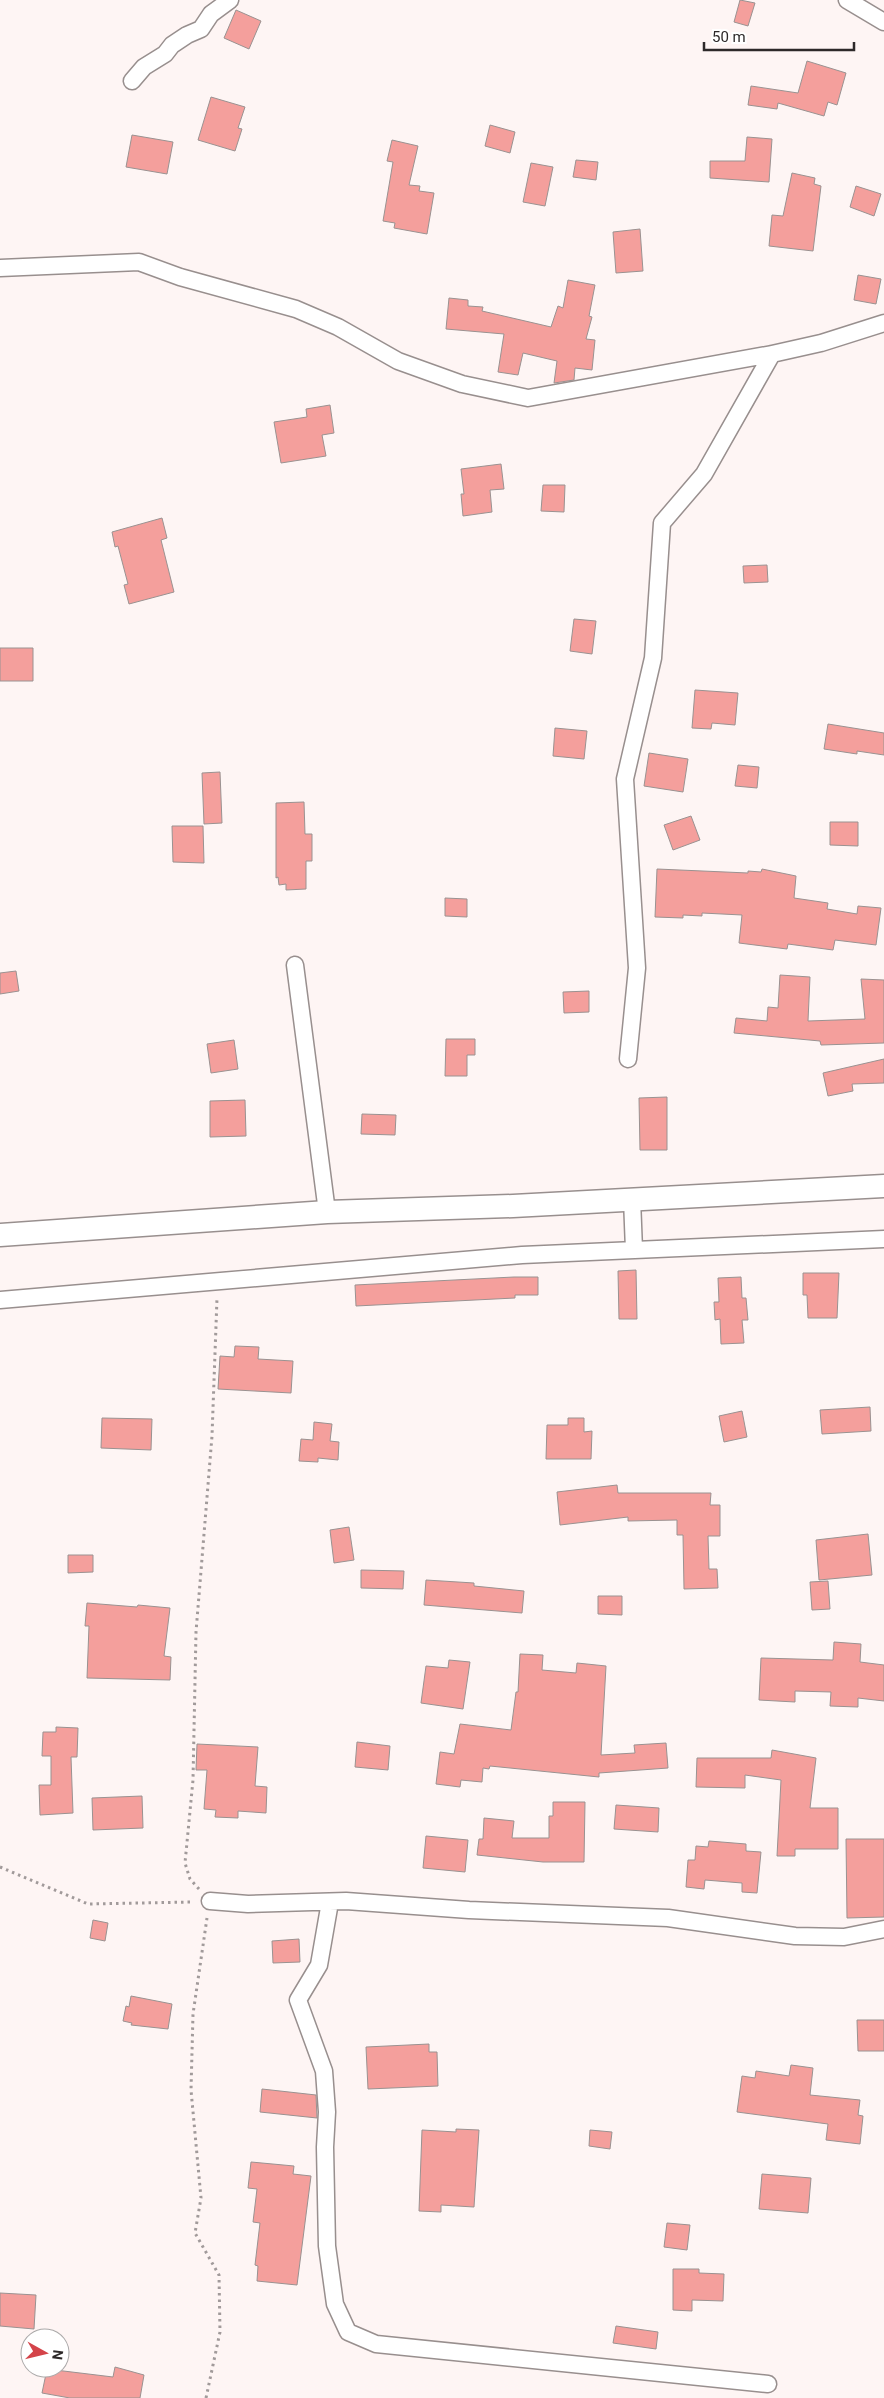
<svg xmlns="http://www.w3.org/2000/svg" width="884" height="2398" viewBox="0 0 884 2398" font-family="Roboto,sans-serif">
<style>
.building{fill:#f49f9c;stroke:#9a9291}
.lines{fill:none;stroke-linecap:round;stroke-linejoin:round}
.street-casing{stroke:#988f8e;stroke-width:19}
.secondary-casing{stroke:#988f8e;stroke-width:25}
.path{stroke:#a19a9a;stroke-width:3;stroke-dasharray:2.5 4;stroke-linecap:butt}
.street{stroke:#fff;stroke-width:16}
.secondary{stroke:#fff;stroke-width:22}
</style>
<rect width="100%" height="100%" fill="#fef5f4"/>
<!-- building -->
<path class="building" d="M740 0 755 3 748 26 734 22Z
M236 10 261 21 249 49 224 38Z
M807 61 846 73 837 105 828 102 824 116 778 103 777 109 748 105 751 86 798 93Z
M211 97 245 107 238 128 242 129 235 151 198 140Z
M490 125 515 132 510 153 485 146Z
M132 135 173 142 167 174 126 167Z
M747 137 772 139 769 182 710 178V161H745Z
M392 140 418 146 409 185 420 186 419 191 434 193 427 234 394 228 395 223 383 221 393 162 387 161Z
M576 160 598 162 596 180 573 177Z
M531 163 553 167 545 206 523 202Z
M792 173 815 178 814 184 821 186 813 251 769 246 772 215 783 216Z
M856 186 881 194 874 216 850 207Z
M640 229 643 271 616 273 613 232Z
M858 275 881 279 876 304 854 300Z
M568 280 595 285 589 316 592 317 586 339 595 340 592 370 575 368 574 380 554 383 557 361 523 353 518 375 498 372 504 334 446 329 449 298 468 300V306L483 307 482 311 551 327 558 306 563 308Z
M330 405 334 433 322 435 326 456 281 463 274 422 307 417 306 409Z
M501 464 504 489 490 490 492 512 463 516 461 494H464L461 469Z
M543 485H565L564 512 541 511Z
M162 518 167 538 161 540 174 592 129 604 124 585 128 584 118 546 115 547 112 532Z
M767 565 768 582 744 583 743 566Z
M574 619 596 621 592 654 570 651Z
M0 648H33V681H0Z
M695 690 738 693 735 725 712 723 711 729 692 728Z
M828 724 884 733V755L857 751V754L824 749Z
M555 728 587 731 584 759 553 756Z
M649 753 688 759 683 792 644 786Z
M738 765 759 767 757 788 735 786Z
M220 772 222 823 204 824 202 773Z
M304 802 305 834H312V861H306V889L286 890V884L279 885 278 877 276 878V803Z
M691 816 700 840 673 850 664 825Z
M830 822H858V846L830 845Z
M172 826H203L204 863 173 862Z
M657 869 748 873V871L761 872 762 869 796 876 794 898 828 903 827 909 857 914 858 906 881 908 876 945 835 940 833 950 788 944 787 949 739 943 742 915 702 913V916L683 915V918L655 917Z
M445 898 467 899V917L445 916Z
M16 971 19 991 0 994V973Z
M780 975 810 977 808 1021 865 1019 861 979 884 980V1043L821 1045 820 1041 734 1033 736 1018 767 1021 768 1007 778 1008Z
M589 991V1012L564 1013 563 992Z
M446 1039H475V1055H467V1076H445Z
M234 1040 238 1069 211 1073 207 1044Z
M884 1059V1083L852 1084 853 1091 828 1096 823 1073Z
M667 1097V1150H640L639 1098Z
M245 1100 246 1136 210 1137V1101Z
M362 1114 396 1115 395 1135 361 1134Z
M636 1270 637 1319H619L618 1271Z
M803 1273H839L837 1318H808L807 1295H803Z
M514 1277H538V1295H515V1298L356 1306 355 1285Z
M741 1277 742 1298H746L748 1320H742L744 1343 721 1344 720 1319 715 1320 714 1302H719L718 1278Z
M235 1346 259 1347 258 1359 293 1361 291 1393 218 1389 220 1356 234 1357Z
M870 1407 871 1431 822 1434 820 1410Z
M742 1411 747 1437 724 1442 719 1416Z
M102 1418 152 1419 151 1450 101 1448Z
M568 1418H584V1432L592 1431 591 1459H546L547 1425H568Z
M314 1422 332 1424 330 1441 339 1442 338 1460 318 1458V1462L299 1461 301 1439 313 1440Z
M617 1485 618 1493H711L710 1505H720V1536H708L709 1569H717L718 1588 684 1589 683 1535H677V1520L628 1521V1517L560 1525 557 1492Z
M349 1527 354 1560 334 1563 330 1530Z
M868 1534 872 1575 819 1580 816 1540Z
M68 1555H93V1572L68 1573Z
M361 1570 404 1571 403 1589 361 1588Z
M426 1580 474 1583V1586L524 1591 522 1613 424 1605Z
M828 1581 830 1609 812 1610 810 1582Z
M598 1596H622V1615L598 1614Z
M87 1603 137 1607 138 1605 170 1608 164 1656 171 1657 170 1680 87 1678 89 1626H85Z
M834 1642 861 1644 860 1662 884 1665V1701L858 1698V1707L830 1706 831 1692 795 1691V1702L759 1700 761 1658 833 1660Z
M520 1654 543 1655 542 1670 576 1673 577 1663 606 1666 601 1755 635 1753 634 1745 666 1743 668 1768 599 1773V1777L490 1766 489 1769 483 1768 482 1782 461 1780 460 1787 436 1784 440 1752 454 1754 460 1724 511 1730 516 1692H518Z
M449 1660 470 1662 463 1709 421 1703 426 1666 448 1668Z
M56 1727 78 1728 77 1757H71L73 1813 40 1815 39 1785H51V1756H42L43 1732H56Z
M357 1742 390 1746 388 1770 355 1767Z
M197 1744 258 1747 255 1786 267 1787 266 1813 238 1811V1818L215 1817 216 1810 204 1809 207 1770H196Z
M772 1750 816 1758 810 1808H838V1849H795V1856H777L781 1780 745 1775V1788L696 1787 697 1758H771Z
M142 1796 143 1828 93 1830 92 1798Z
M553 1802H585L584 1862H543L477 1855 479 1839H483L484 1818 514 1821 512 1838H549V1816H553Z
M616 1805 659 1808 658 1832 614 1829Z
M426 1836 468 1840 465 1872 423 1868Z
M846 1839H884V1917L847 1918Z
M709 1841 746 1844V1851L761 1852 757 1893 742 1892V1883L705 1880 704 1889 686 1887 688 1860H695L696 1846 708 1847Z
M93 1920 108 1923 105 1941 90 1938Z
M299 1939 300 1962 273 1963 272 1941Z
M131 1996 172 2004 168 2029 131 2025 132 2023 123 2021 126 2006 129 2007Z
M857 2020H884V2051H858Z
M429 2044V2052H437L438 2086 368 2089 366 2047Z
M791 2065 813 2068 810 2095 860 2100 858 2115 863 2116 860 2144 826 2140 828 2124 737 2112 742 2076 755 2078 756 2071 789 2076Z
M262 2089 316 2095 317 2118 260 2112Z
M456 2129 479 2130 474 2207 441 2205V2212L419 2211 422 2130 456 2132Z
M590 2130 612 2132 610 2149 589 2146Z
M251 2162 294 2166 293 2174 311 2176 297 2285 257 2281 258 2266 255 2265 260 2223 253 2222 257 2189 248 2188Z
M762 2174 811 2178 808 2213 759 2209Z
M667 2223 690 2225 687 2250 664 2247Z
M673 2269H699V2273L724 2274 723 2301 692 2300V2311L673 2310Z
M0 2293 36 2295 34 2329 0 2326Z
M616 2326 658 2332 656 2349 613 2343Z
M115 2367 144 2375 140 2398H70L42 2393 47 2369 113 2377Z"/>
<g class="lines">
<defs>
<path id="street" d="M847 0 884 22
M132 81 144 67 165 54 172 45 187 35 201 29 211 14 230 0
M0 268 139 262 180 277 296 309 338 327 398 361 462 384 528 398 772 354 821 343 884 323
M295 965 327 1212
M628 1059 637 968 625 779 653 658 662 523 704 474 772 354
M632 1199 634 1250
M0 1300 522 1255 884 1239
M210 1901 248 1904 346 1901 469 1910 668 1918 795 1936 844 1937 884 1929
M330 1902 319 1965 298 2000 324 2071 327 2112 325 2147 327 2246 335 2304 348 2332 376 2344 768 2384"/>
<path id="secondary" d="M0 1235 327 1212 513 1206 884 1186"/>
</defs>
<!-- street casing -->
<use href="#street" class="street-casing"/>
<!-- secondary casing -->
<use href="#secondary" class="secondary-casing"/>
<!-- path -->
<path class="path" d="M0 1867 88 1904 194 1902
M199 1889 190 1879 185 1863 193 1780 196 1632 212 1436 217 1298
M206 2398 220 2332 219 2275 195 2233 201 2198 191 2090 193 2014 207 1918"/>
<!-- street -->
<use href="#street" class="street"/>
<!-- secondary -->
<use href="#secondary" class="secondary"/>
</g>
<!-- north arrow -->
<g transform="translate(45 2353) rotate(98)"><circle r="24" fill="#ffffff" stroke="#aba9a9"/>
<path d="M0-4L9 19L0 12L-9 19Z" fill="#d4444a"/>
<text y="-8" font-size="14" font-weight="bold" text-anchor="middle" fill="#2d2929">N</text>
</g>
<!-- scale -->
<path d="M704 42v8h150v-8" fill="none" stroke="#2d2929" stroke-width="2.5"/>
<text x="712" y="42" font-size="15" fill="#2d2929" stroke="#ffffff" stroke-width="4" paint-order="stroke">50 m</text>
</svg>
